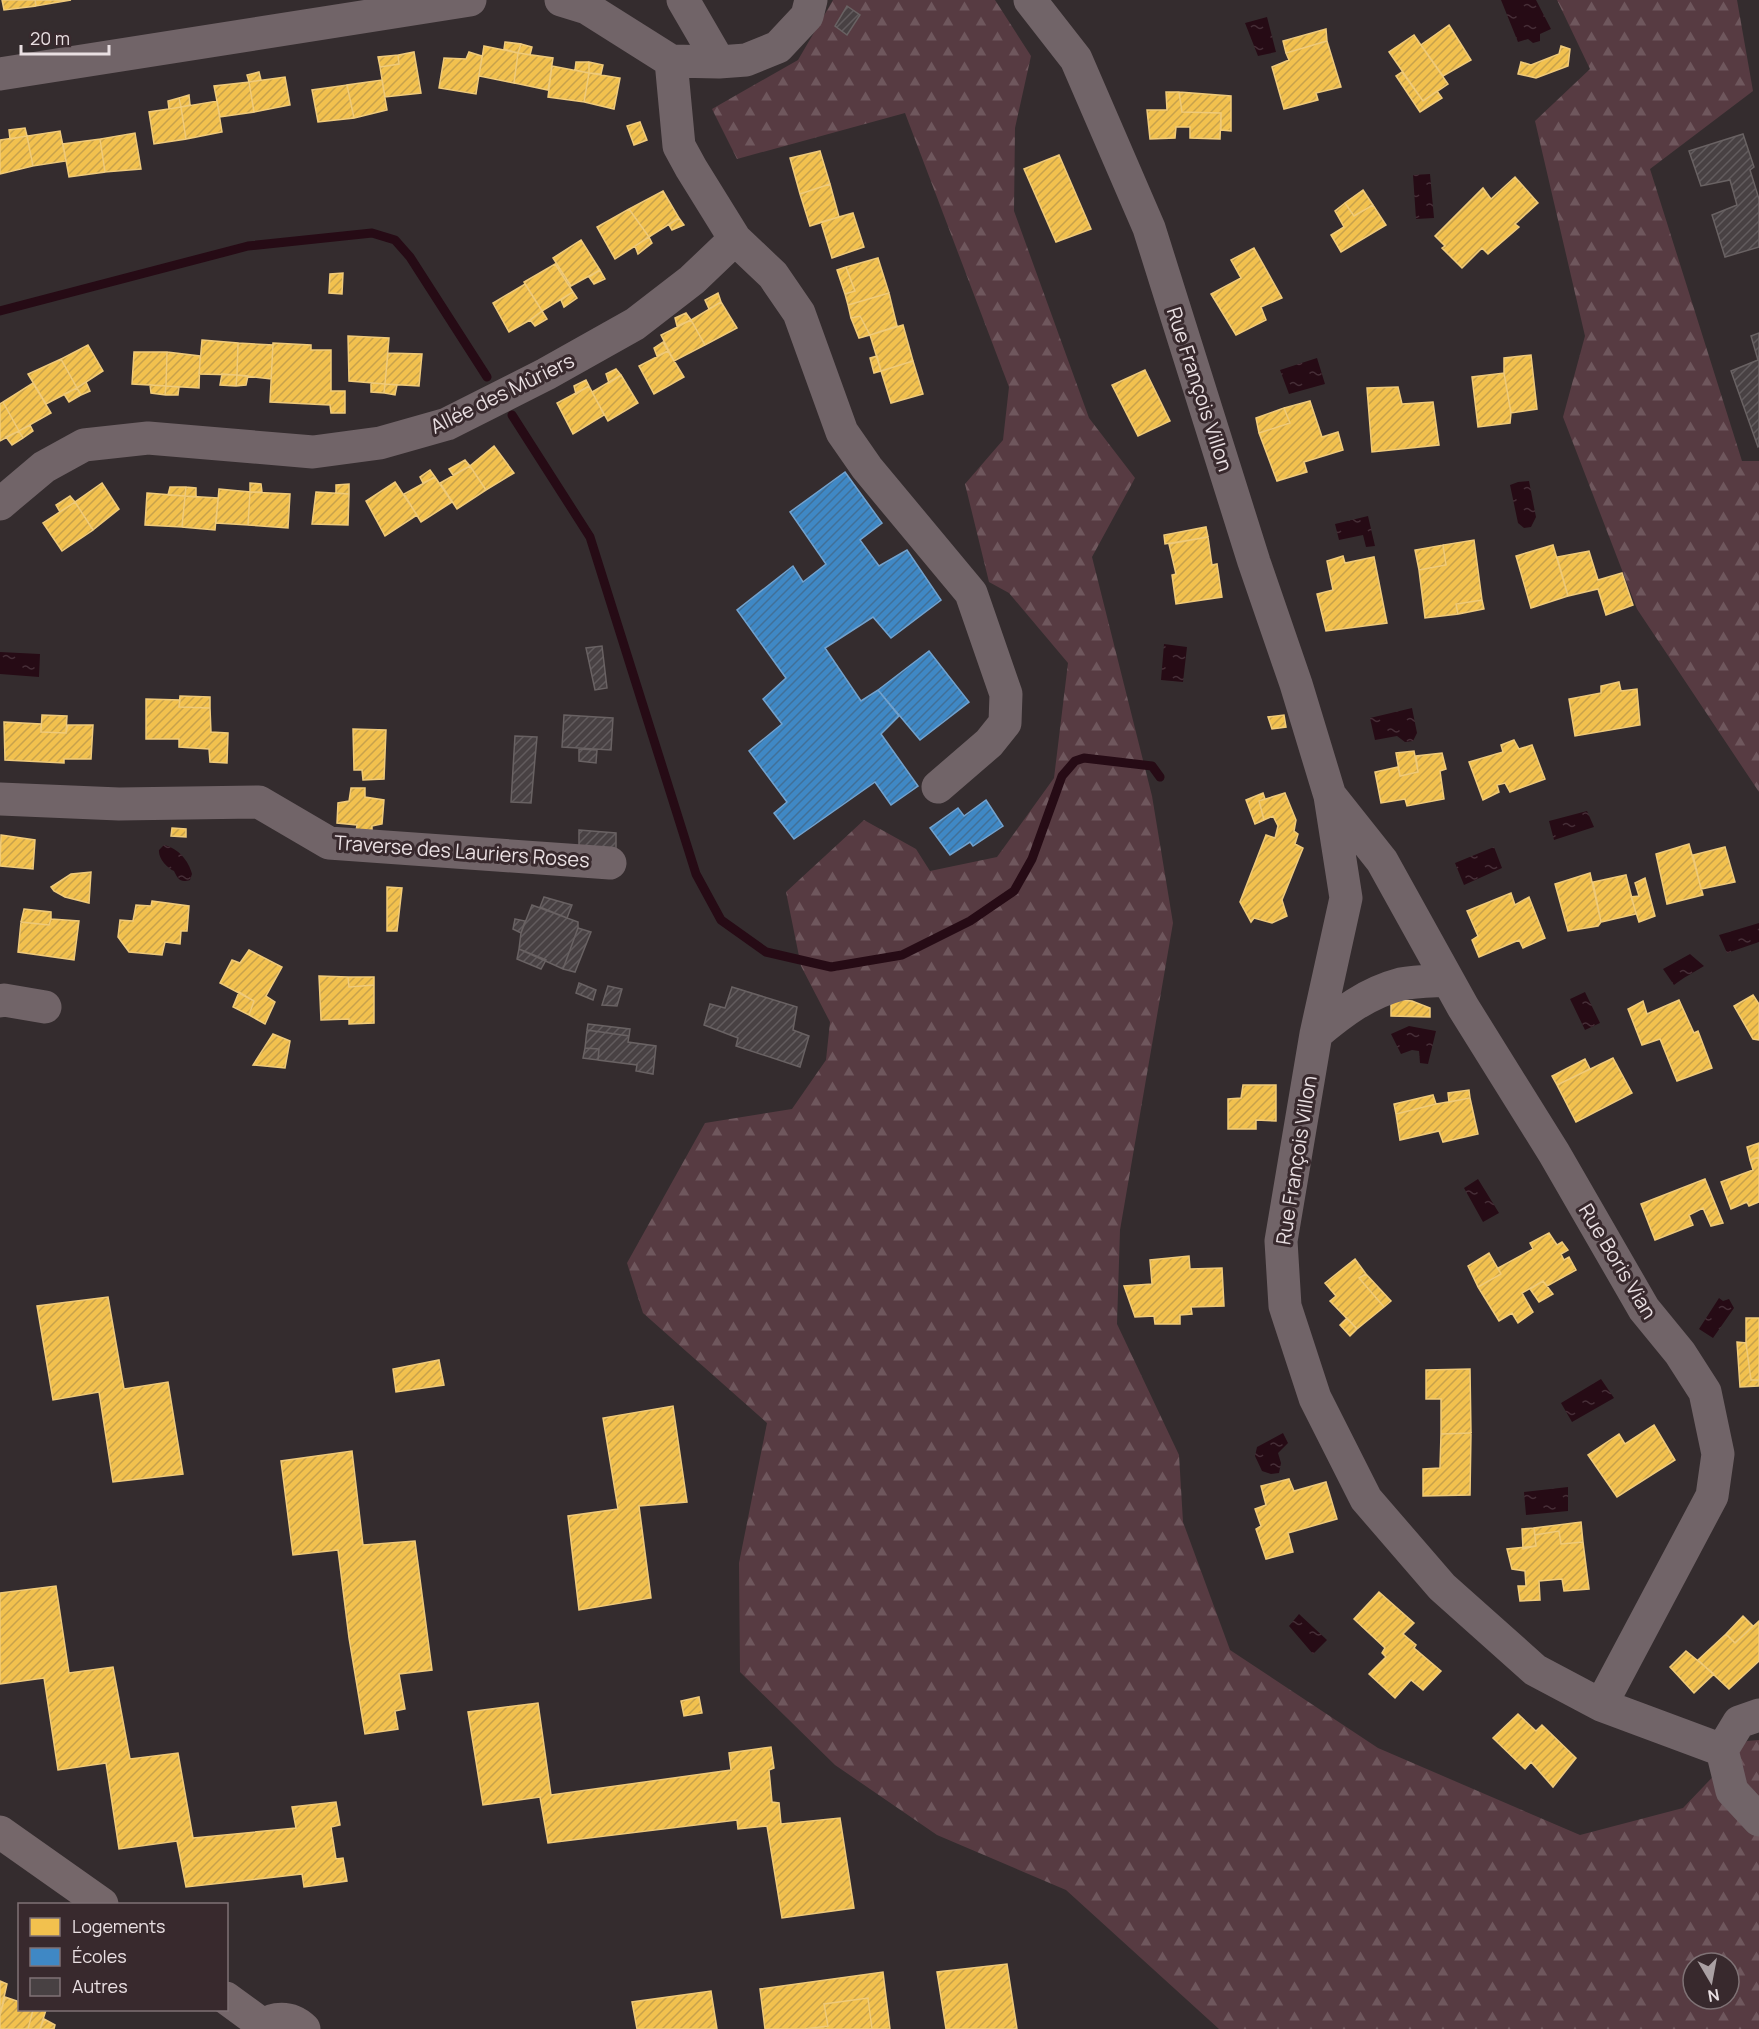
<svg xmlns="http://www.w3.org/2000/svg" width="1759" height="2029" viewBox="0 0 1759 2029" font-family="Manrope,sans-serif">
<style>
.forest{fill:url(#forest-firs);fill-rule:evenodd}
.water{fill:url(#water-ripples)}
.homes{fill:url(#homes-hatch);stroke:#efca7a;stroke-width:1.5}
.schools{fill:url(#schools-hatch);stroke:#72a2ce;stroke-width:1.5}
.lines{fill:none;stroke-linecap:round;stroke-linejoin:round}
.stream{stroke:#260b15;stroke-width:9}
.building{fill:url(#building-hatch);stroke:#696263;stroke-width:1.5}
.street{stroke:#716468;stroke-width:33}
.secondary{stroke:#75676a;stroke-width:33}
.labels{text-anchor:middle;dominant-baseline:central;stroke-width:6;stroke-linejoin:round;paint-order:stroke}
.street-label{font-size:20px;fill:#e9dfe2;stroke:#38292d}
</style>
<defs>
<pattern id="forest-firs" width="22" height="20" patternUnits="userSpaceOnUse" patternTransform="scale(1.5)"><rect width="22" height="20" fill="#573b42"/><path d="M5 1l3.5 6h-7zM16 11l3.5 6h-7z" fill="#6f575d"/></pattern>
<pattern id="water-ripples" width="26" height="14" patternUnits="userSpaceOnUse" patternTransform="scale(1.5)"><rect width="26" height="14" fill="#260b15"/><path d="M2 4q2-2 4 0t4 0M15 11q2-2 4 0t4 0" fill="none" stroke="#462e37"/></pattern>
<pattern id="homes-hatch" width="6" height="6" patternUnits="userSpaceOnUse" patternTransform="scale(1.5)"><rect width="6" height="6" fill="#f2c14e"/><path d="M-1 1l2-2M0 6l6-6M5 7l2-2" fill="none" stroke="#c7a24c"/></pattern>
<pattern id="schools-hatch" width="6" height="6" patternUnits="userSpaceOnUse" patternTransform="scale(1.5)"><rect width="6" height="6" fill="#3f88c5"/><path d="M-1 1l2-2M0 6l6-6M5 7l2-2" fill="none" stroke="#417098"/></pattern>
<pattern id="building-hatch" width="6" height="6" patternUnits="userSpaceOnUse" patternTransform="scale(1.5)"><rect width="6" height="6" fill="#484143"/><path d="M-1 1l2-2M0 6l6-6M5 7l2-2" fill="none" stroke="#625c5e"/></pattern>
</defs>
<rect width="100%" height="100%" fill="#342c2e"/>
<!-- forest -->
<path class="forest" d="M833 0H995L1031 56 1015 128 1014 211 1089 418 1135 478 1092 557 1152 796 1173 923 1120 1230 1117 1324 1179 1455 1183 1522 1230 1650 1378 1748 1580 1835 1683 1808 1747 1741 1759 1740V2029H1219L1066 1890 937 1835 835 1765 740 1672 739 1563 767 1423 643 1313 627 1263 705 1123 792 1109 826 1060 830 1022 801 966 786 892 864 820 916 849 930 871 997 857 1054 778 1068 663 1009 593 989 582 965 484 1003 440 1009 387 905 113 737 159 712 109 798 60ZM1693 1963H1729V1999H1693Z
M1557 0H1737L1753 91 1650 169 1742 461H1759V792L1637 609 1563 417 1585 336 1535 121 1590 69Z"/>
<!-- water -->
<path class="water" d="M1501 0H1536L1551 29 1540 34V41L1533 43 1528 39 1518 42Z
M1267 17 1276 52 1258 56 1245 23Z
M1430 174 1434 218 1416 219 1413 175Z
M1317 358 1325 384 1289 394 1280 370Z
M1529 481 1536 517 1531 527 1524 528 1518 523 1510 485 1518 482Z
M1368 516 1375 546 1366 547 1363 535 1339 540 1335 524Z
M1164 644 1187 647 1183 682 1161 680Z
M0 652 40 654 39 677 0 674Z
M1412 708 1417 733 1413 741 1405 742 1397 736 1375 740 1370 718Z
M1587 811 1594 827 1554 840 1549 821Z
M164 845C178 848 189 861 192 874L190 880C180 883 178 879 174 871 167 868 158 858 159 850Z
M1494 847 1502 868 1464 885 1455 863Z
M1759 923V942L1727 953 1719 935Z
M1690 954 1704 966C1693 973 1684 977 1674 985L1663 969Z
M1585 992 1600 1023 1585 1030 1570 999Z
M1409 1026 1436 1031 1428 1064 1420 1063 1419 1051 1412 1050 1401 1054 1391 1034Z
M1478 1179 1499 1213 1483 1222 1464 1188Z
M1719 1298 1723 1301 1729 1299 1734 1308 1713 1338 1699 1329Z
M1601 1379 1614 1398 1572 1422 1561 1403Z
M1283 1433 1288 1443 1278 1453 1281 1463 1279 1473 1271 1474 1262 1471 1255 1456 1257 1447Z
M1568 1487V1511L1526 1515 1524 1492Z
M1299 1614 1327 1640 1313 1654 1289 1626Z"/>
<!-- homes -->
<path class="homes" d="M2 0H35L36 6 4 10Z
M35 0H71L36 6Z
M1449 25 1471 60 1443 76 1421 45Z
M1326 29 1327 41 1286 53 1283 41Z
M1414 35 1448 84 1423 101 1389 52Z
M1327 41 1341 87 1316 93 1318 100 1284 109 1272 67 1289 60 1286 53Z
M505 42 521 44 518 53 504 49Z
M521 44 532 47 530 55 518 53Z
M484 46 518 53 514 83 479 76Z
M1561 46 1570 49 1568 66 1536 78 1518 74 1521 62 1531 65 1559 54Z
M414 52 421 93 385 97 380 67 399 64 398 55Z
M469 52 482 56 476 94 439 88 444 58 466 59Z
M518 53 553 58 548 90 514 83Z
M398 55 399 64 380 67 378 57Z
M576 62H589V73L575 70Z
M589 62 603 65 601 74 589 73Z
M552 66 589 73 584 102 548 97Z
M259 72 261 80 249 82 247 75Z
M1402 72 1423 101 1437 91 1442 98 1420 112 1396 76Z
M589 73 620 78 614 109 584 102Z
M285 77 290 105 254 112 249 82Z
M382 80 387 110 354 118 347 85Z
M249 82 254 112 220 117 214 86Z
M347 85 354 118 318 122 312 90Z
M1166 92H1179L1182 112 1221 113 1220 139 1190 138V127H1176L1175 138 1150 139 1147 110H1167Z
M1179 92 1231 96V131L1221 130V113L1182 112Z
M189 95 190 105 181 107 179 98Z
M179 98 181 107 169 109 168 101Z
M217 101 222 132 186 139 181 107Z
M181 107 186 139 154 144 149 112Z
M640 122 647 140 634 145 627 126Z
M25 128 27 136 10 139 9 130Z
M60 131 66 161 33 166 27 136Z
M135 133 141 169 105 172 100 139Z
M27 136 33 166 0 174V140Z
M100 139 105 172 69 177 63 144Z
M820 151 830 184 800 194 790 158Z
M1059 155 1091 229 1056 242 1024 169Z
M1515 177 1538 203 1515 224 1519 227 1488 254 1482 248 1462 268 1442 248 1445 246 1435 236 1483 188 1491 199Z
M830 184 839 217 810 226 800 194Z
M1363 190 1373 205 1354 216 1345 203Z
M663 191 679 218 649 237 629 209Z
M1345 203 1354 216 1373 205 1386 225 1341 252 1331 235 1344 227 1335 211Z
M629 209 649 237 615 259 597 227Z
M853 213 864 247 832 258 821 222Z
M679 218 684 225 672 230 669 225Z
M649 237 652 243 638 254 635 246Z
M581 240 600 270 571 286 553 258Z
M1254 248 1282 298 1261 307 1266 320 1236 335 1211 294 1241 278 1231 260Z
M878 258 889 293 848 305 845 294 855 291 846 267Z
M555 264 573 292 542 311 524 282Z
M846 267 855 291 845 294 837 270Z
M600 270 605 279 594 284 589 277Z
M343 273 342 294 329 293 330 274Z
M525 284 542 311 530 320 509 332 493 303Z
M573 292 577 298 564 307 561 300Z
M718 293 721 302 709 309 705 300Z
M889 293 897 326 870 335 860 316 851 318 848 305Z
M721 302 737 328 705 345 691 320Z
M542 311 547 319 535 326 530 320Z
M686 313 691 320 677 326 675 318Z
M860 316 870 335 859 338 851 318Z
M691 320 705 345 674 361 661 335Z
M903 325 913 361 881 371 870 335Z
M348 336 389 338 385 384 349 381Z
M202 340 238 343 237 375 199 374Z
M663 342 668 351 657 356 654 348Z
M238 343 273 345 271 379 237 375Z
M273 343 311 345V350H331V391H345V413H331L330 405 270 402Z
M88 345 103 371 77 388 61 359Z
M668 351 684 377 654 394 639 366Z
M134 352H167L166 386 132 384Z
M167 352 200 356 199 388 166 386Z
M388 353 422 354 419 386 385 384Z
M1531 355 1537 409 1511 413 1504 373V358Z
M877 356 881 371 874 373 870 358Z
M61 359 77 388 46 404 28 374Z
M913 361 923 394 891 403 881 371Z
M616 369 621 375 609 383 606 374Z
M1145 370 1170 421 1138 436 1112 385Z
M1504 373 1511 413 1510 423 1478 427 1472 377Z
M222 374 237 375 236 386 220 385Z
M237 375 248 376 246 385 236 386Z
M621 375 638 403 608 421 592 392Z
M586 380 589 386 576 394 574 386Z
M86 382 90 391 81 395 77 388Z
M33 383 51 413 19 431 3 402Z
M371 383 385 384 384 393 371 392Z
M385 384 397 385 395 395 384 393Z
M150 385 166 386 165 395 151 393Z
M166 386 179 387 178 395H165Z
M589 386 604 415 573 434 557 403Z
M1398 387 1402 404 1433 402 1439 445 1372 452 1367 388Z
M77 388 81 395 69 402 64 394Z
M1310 401 1322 437 1338 432 1343 450 1304 462 1307 472 1277 481 1259 433 1290 423 1284 408Z
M3 402 19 431 0 441V404Z
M1284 408 1290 423 1259 433 1256 418Z
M30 425 33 431 23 438 19 431Z
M19 431 23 438 12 445 6 437Z
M494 446 514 473 486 490 470 466Z
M465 460 470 466 453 475 449 469Z
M470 466 486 490 457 509 440 483Z
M430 470 435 477 423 483 420 477Z
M435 477 452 502 421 522 404 494Z
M395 482 417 515 385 536 366 501Z
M102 483 119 509 93 530 75 502Z
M250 483 261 484 262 492H250Z
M349 484V494L336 493V485Z
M170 487H186L185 496 168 495Z
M186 487 196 488V497L185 496Z
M219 489 250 492 248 525 216 523Z
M250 492 290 494 288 528 248 525Z
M316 492 349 494 348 525 312 524Z
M147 493 185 496 182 527 145 525Z
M70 496 75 502 60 512 56 505Z
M185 496 218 498 215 530 182 527Z
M75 502 93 530 62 551 43 523Z
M1206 527 1208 537 1165 544 1164 535Z
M1208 537 1212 565 1217 564 1222 597 1176 604 1172 575 1176 574 1169 544Z
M1474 540 1482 600 1456 604 1458 614 1425 618 1419 570 1446 565 1443 545Z
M1443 545 1446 565 1419 570 1415 550Z
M1553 545 1568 596 1531 608 1516 556Z
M1589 551 1598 580 1622 573 1633 605 1606 615 1598 589 1568 596 1557 557Z
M1343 556 1345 563 1374 557 1387 623 1326 631 1317 594 1333 590 1327 561Z
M1482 600 1484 609 1458 614 1456 604Z
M1619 682 1621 691 1637 689 1640 725 1575 736 1569 699 1601 693V686Z
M180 696 210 697V708L179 707Z
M146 699 180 700 179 707 210 708 211 732 228 733 227 763 210 762 209 749 179 747V739H146Z
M42 715 67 716 66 733 41 732Z
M1284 715 1286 727 1272 729 1268 717Z
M4 722 41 724V732L66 733 68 725H93L91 759H64V763L5 760Z
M353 729 386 730 384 779 363 780 362 770H354Z
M1514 740 1519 749 1532 745 1545 779 1510 792 1505 783 1497 785 1499 792 1483 800 1469 762 1503 752 1501 745Z
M1414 751 1418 772 1400 776 1396 753Z
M1442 753 1446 769 1440 771 1444 799 1407 806 1405 799 1381 803 1375 772 1398 767 1400 776 1418 772 1416 756Z
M351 788H365V797L384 800 382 824 372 826V833L356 831 357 825 337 823 338 803 349 801Z
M1263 793 1265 799 1259 801 1264 820 1255 824 1246 800Z
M1285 793 1296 820 1294 831 1298 834 1295 844 1303 848 1282 900 1287 916 1272 923 1254 918 1251 922 1240 902 1266 835 1275 838 1278 826 1273 816 1264 820 1259 801Z
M172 828 186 829V837L171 836Z
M1 835 35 840 33 869 0 866Z
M1689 844 1703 895 1667 904 1656 854Z
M1725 847 1735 882 1701 889 1693 855Z
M91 872 89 903 65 897 54 891 51 887 71 874Z
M1590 873 1601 922 1598 926 1568 931 1555 884Z
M1626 875 1636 914 1601 922 1593 882Z
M1645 878 1655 916 1639 922 1631 897 1639 896 1635 883Z
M387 887 402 888 397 931H387Z
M1511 893 1515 905 1529 897 1545 938 1523 948 1519 940 1479 957 1472 940 1478 936 1467 911Z
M152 901 189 906 187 931H181L180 944 165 942 162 955 129 952 118 937 120 920 133 921 136 905 151 906Z
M24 909 51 912V919L49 925 21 922Z
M51 919 79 921 74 960 18 952 21 922 49 925Z
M249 950 282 967 266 996 275 1002 265 1024 249 1015 254 1001 220 983 232 960 240 963Z
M319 976 348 977 349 987 374 985V1023L349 1024V1019L321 1020Z
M348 977H374V985L349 987Z
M239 992 254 1001 249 1015 233 1007Z
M1753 995 1759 1004V1040L1753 1039 1734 1006Z
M1402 1000 1412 1001 1430 1008V1017L1391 1016V1002Z
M1679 1000 1694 1033 1698 1031 1712 1068 1677 1081 1660 1039 1642 1045 1628 1009 1643 1001 1647 1014Z
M273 1034 290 1041 285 1068 253 1065Z
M1613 1058 1632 1093 1576 1122 1557 1085Z
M1585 1059 1590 1069 1557 1085 1552 1076Z
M1243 1085H1276V1121L1256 1120V1129H1228V1099L1241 1098Z
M1469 1090 1470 1098 1449 1102 1448 1093Z
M1433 1095 1436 1104 1396 1114 1394 1104Z
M1470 1098 1478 1134 1443 1142 1439 1131 1400 1140 1396 1114 1436 1104Z
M1759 1143V1157L1750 1160 1747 1147Z
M1759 1157V1202L1749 1206 1747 1202 1731 1209 1721 1182 1753 1170 1750 1160Z
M1705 1179 1723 1223 1711 1226 1703 1208 1689 1215 1693 1225 1655 1240 1641 1204Z
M1549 1233 1557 1245 1562 1242 1568 1250 1561 1254 1564 1260 1569 1257 1576 1270 1547 1286 1543 1281 1522 1293 1533 1312 1518 1323 1512 1313 1499 1321 1478 1287 1501 1274 1498 1268 1533 1249 1530 1243Z
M1489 1253 1501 1274 1478 1287 1468 1266Z
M1189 1256 1190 1269 1222 1268 1224 1306 1191 1307 1192 1314 1180 1315V1324H1155L1154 1316 1135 1317 1124 1286 1152 1284 1150 1260Z
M1355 1259 1366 1274 1359 1278 1384 1307 1357 1329 1330 1301 1336 1296 1325 1283Z
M1366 1274 1391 1301 1384 1307 1359 1278Z
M1543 1281 1553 1294 1539 1302 1530 1289Z
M108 1297 124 1389 168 1382 183 1474 113 1482 99 1392 53 1400 37 1306Z
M1347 1318 1357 1329 1350 1336 1340 1325Z
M1746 1318H1759V1380H1751L1746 1343Z
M1737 1342 1746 1343 1751 1380H1759V1386L1740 1387Z
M439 1360 444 1385 396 1392 393 1369Z
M1470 1369 1471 1433 1441 1434V1399H1426V1370Z
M673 1406 687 1502 639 1506 651 1598 579 1610 568 1516 618 1509 603 1418Z
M1654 1425 1675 1460 1617 1497 1588 1455 1619 1434 1625 1444Z
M1471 1433 1470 1495 1423 1496V1469L1440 1468 1441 1434Z
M352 1451 363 1545 415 1541 432 1670 399 1674 405 1709 395 1711 398 1729 365 1734 349 1638 338 1550 293 1555 281 1461Z
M1289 1479 1294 1491 1326 1482 1337 1519 1288 1533 1293 1552 1266 1559 1256 1529 1261 1526 1255 1509 1266 1505 1261 1486Z
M1581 1522 1583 1542 1561 1544 1559 1531 1535 1535 1534 1528Z
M1534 1528 1536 1546 1523 1549 1522 1529Z
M1559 1531 1561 1544 1583 1542 1589 1589 1564 1591 1562 1579 1539 1581 1540 1600 1520 1601 1518 1586H1526L1525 1571 1512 1569 1507 1549 1536 1546 1535 1535Z
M56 1586 69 1673 113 1667 130 1759 178 1753 193 1838 296 1828 292 1807 336 1802 340 1825 331 1827 336 1859 343 1858 347 1881 304 1887 302 1874 186 1887 177 1841 119 1849 106 1763 58 1770 44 1678 0 1684V1593Z
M1379 1592 1414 1623 1403 1634 1416 1645 1414 1648 1441 1671 1423 1690 1411 1680 1395 1698 1369 1674 1386 1657 1382 1653 1385 1648 1354 1619Z
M1743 1616 1753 1626 1735 1643 1726 1634Z
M1759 1621V1661L1729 1689 1698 1660 1726 1634 1735 1643Z
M1686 1651 1714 1674 1694 1693 1670 1667Z
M699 1697 702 1713 684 1716 681 1701Z
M538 1703 551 1795 731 1770 729 1753 771 1747 774 1768 769 1770 772 1802 779 1803 781 1824 840 1818 854 1908 782 1918 767 1826 738 1829 737 1820 548 1843 540 1797 483 1805 468 1712Z
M1518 1714 1536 1731 1542 1725 1576 1758 1553 1787 1531 1762 1525 1769 1493 1738Z
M1007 1964 1017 2029H946L937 1972Z
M883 1972 890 2029H872L868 1998 824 2004 828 2026 804 2029H765L760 1989Z
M0 1981 7 1984 0 2015Z
M711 1991 717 2029H637L632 2002Z
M5 1997 20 2002V2010H33L28 2029H0V2015Z
M868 1998 872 2029H804L828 2026 824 2004Z
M33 2010H46L40 2029H28Z
M44 2019 55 2025 54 2029H40Z"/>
<!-- schools -->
<path class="schools" d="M845 472 882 523 860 540 879 566 907 550 941 600 891 638 873 617 825 648 861 701 878 690 899 716 881 734 918 786 891 805 875 782 794 839 774 813 787 802 749 751 782 724 763 699 786 678 737 610 793 566 803 582 826 564 790 512Z
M929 651 969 702 920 740 878 690Z
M986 800 1003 826 973 846 970 842 950 855 930 828 958 808 964 816Z"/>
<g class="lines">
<!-- stream -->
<path class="stream" d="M0 311 248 246 372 233 395 240 410 257 487 377
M512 415 590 537 696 874 721 920 766 952 831 967 902 955 970 921 1014 891 1032 859 1062 776 1075 761 1084 758 1152 766 1160 777"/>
</g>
<!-- building -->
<path class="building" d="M847 6 860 15 847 35 835 26Z
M1743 134 1754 167 1750 170 1759 199V247L1725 257 1712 215 1737 205 1730 180 1701 186 1689 151Z
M1759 333V446L1758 447 1731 371 1758 360 1751 336Z
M602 646 607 688 595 690 586 648Z
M564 715 613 718 611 750 562 747Z
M515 736 537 737 531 803 511 802Z
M579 749 597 750 596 763 579 761Z
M579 830 616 833V856L579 852Z
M544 897 572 905 567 918 540 907Z
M532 905 578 922V928L563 969 519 949 521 933Z
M515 919 525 921 521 933 513 929Z
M578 928 591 932 575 972 563 969Z
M519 949 546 960 541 969 517 959Z
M579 983 596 990 593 1000 576 993Z
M608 986 622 989 617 1006 602 1005Z
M732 987 797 1007 793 1030 809 1036 800 1067 736 1046 738 1038 704 1025 710 1004 725 1008Z
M588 1024 630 1029 629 1036 587 1030Z
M587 1030 629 1036 628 1042 656 1046 653 1074 636 1071 637 1065 598 1060 599 1049 585 1048Z
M585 1048 599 1049 598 1060 583 1058Z"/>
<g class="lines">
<!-- street -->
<path class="street" d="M561 0 587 8 671 61
M683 0 719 62
M1030 0 1076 59 1149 228 1254 562 1296 684 1330 796 1346 898 1316 1034 1281 1241 1285 1306 1315 1398 1366 1499 1442 1587 1535 1670 1601 1705 1722 1750
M671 61 679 146 691 168 735 239 773 275 799 313 842 432 867 468 971 593 1006 694 1005 723 989 743 938 787
M671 61 719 62 746 60 778 47 807 16 811 0
M0 74 470 0
M0 504 44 467 84 445 148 438 313 452 380 443 447 424 546 374 635 324 692 280 735 239
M1332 798 1382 861 1463 1007 1554 1153 1644 1309 1680 1353 1705 1392 1718 1454 1712 1496 1601 1705
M0 799 119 804 259 802 329 843 610 863
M0 1001 4 1000 45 1007
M1316 1034C1342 1012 1367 993 1401 984 1416 981 1433 981 1448 980
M1759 1715 1739 1722 1722 1750 1732 1791 1759 1820"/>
<!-- secondary -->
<path class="secondary" d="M0 1832 102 1904
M226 1998 263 2025
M260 2029C272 2016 291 2016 304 2029"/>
</g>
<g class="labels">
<!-- street labels -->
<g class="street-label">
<text transform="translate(1200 389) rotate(72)">Rue François Villon</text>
<text transform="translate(502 393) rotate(-26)">Allée des Mûriers</text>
<text transform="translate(462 851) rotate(4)">Traverse des Lauriers Roses</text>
<text transform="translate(1296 1160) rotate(-81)">Rue François Villon</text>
<text transform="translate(1618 1261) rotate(59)">Rue Boris Vian</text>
</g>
</g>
<!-- legend -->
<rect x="18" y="1903" width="210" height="108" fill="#38292d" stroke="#7f7275" stroke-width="1.5"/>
<rect x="30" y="1918" width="30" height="18" fill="#f2c14e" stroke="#7f7275" stroke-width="1.5"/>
<text x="72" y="1933" font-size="18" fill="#e9dfe2">Logements</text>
<rect x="30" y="1948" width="30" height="18" fill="#3f88c5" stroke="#7f7275" stroke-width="1.5"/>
<text x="72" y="1963" font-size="18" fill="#e9dfe2">Écoles</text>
<rect x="30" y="1978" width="30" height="18" fill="#484143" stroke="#7f7275" stroke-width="1.5"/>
<text x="72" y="1993" font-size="18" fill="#e9dfe2">Autres</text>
<!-- north arrow -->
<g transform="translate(1711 1981) rotate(170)"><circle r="28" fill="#38292d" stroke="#7f7275" stroke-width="1.5"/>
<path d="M0-4.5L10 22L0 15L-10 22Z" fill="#aaa0a3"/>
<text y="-9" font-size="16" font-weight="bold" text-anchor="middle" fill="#e9dfe2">N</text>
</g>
<!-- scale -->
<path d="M21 45v9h88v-9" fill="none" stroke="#e9dfe2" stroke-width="3"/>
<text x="30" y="45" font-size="18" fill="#e9dfe2" stroke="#38292d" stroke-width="4.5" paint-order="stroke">20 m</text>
</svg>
